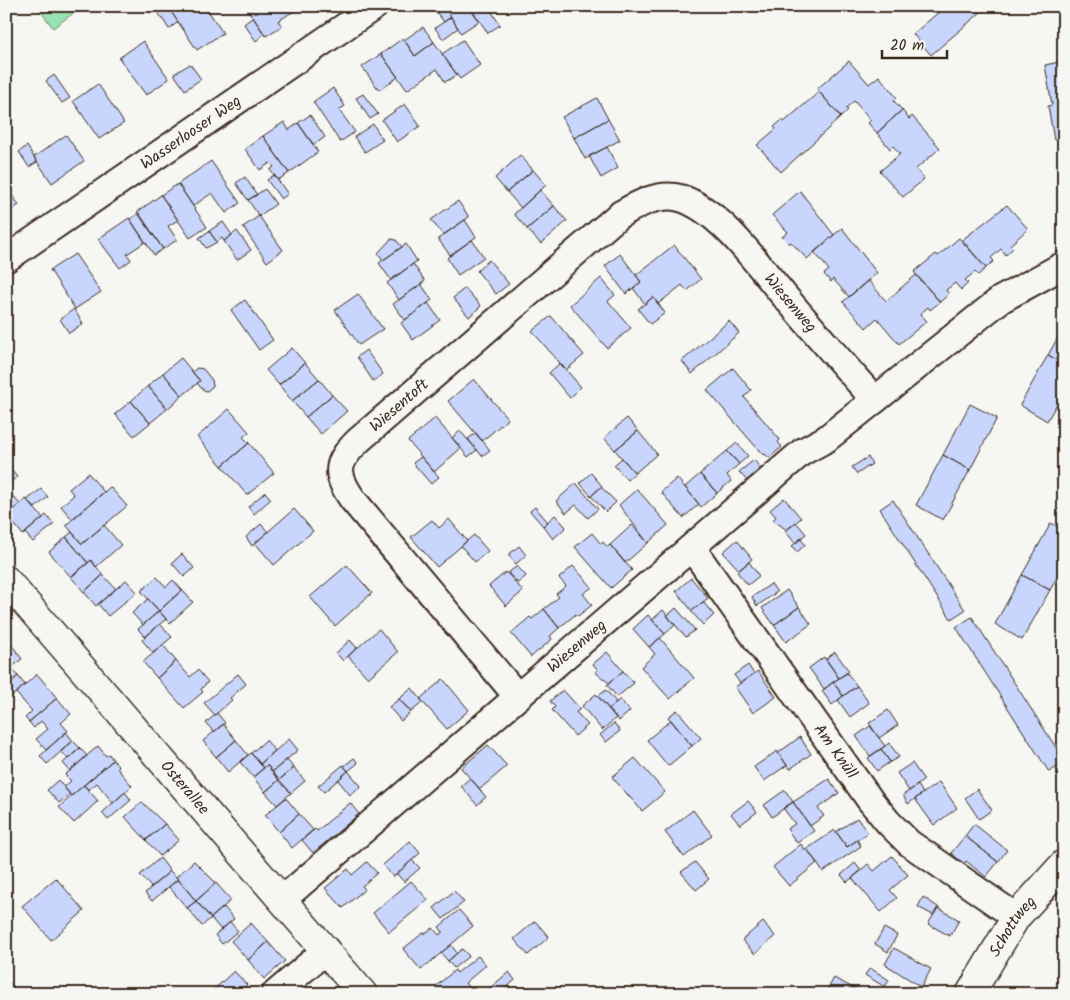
<svg xmlns="http://www.w3.org/2000/svg" width="1070" height="1000" viewBox="0 0 1070 1000" font-family="Kalam,sans-serif">
<style>
.green{fill:#99e3b2;stroke:#6a8668}
.building{fill:#c8d6fd;stroke:#3b2a1e}
.lines{fill:none;stroke-linecap:round;stroke-linejoin:round}
.minor-casing{stroke:#3b2a1e;stroke-width:30}
.tertiary-casing{stroke:#3b2a1e;stroke-width:31}
.minor{stroke:#f6f6f2;stroke-width:26}
.tertiary{stroke:#f6f6f2;stroke-width:28}
.labels{text-anchor:middle;dominant-baseline:central;stroke-width:4;stroke-linejoin:round;paint-order:stroke}
.street-label{font-size:16px;fill:#3b2a1e;stroke:#f6f6f2}
</style>
<rect width="100%" height="100%" fill="#f6f6f2"/>
<filter id="ink" filterUnits="userSpaceOnUse"><feTurbulence type="fractalNoise" baseFrequency=".02" numOctaves="2"/><feDisplacementMap in="SourceGraphic" scale="10" xChannelSelector="R" yChannelSelector="G"/><feConvolveMatrix kernelMatrix="1 2 1 2 8 2 1 2 1" color-interpolation-filters="sRGB"/></filter>
<g filter="url(#ink)">
<!-- green -->
<path class="green" d="M37 6H83L53 28Z"/>
<!-- building -->
<path class="building" d="M154 6H167L178 22 169 29Z
M175 6H205L223 33 197 50 170 10Z
M245 6H291L294 11 278 21 282 26 266 36Z
M440 6H444L451 17 444 22 435 10Z
M444 6H469L479 21 461 33Z
M469 6H488L500 25 488 33Z
M946 6H988L931 55 913 34Z
M253 17 264 34 256 41 244 24Z
M451 17 458 28 443 39 435 28Z
M423 27 434 42 415 56 404 40Z
M403 38 415 56 434 42 457 75 445 82 437 69 407 90 381 54Z
M463 40 480 65 460 79 442 54Z
M143 41 169 79 146 95 119 58Z
M381 54 398 77 379 90 362 67Z
M849 61 869 84 879 76 897 98 894 101 902 110 877 133 868 123 871 120 854 101 846 108 848 110 841 117 817 89Z
M1064 61V138L1054 140 1048 106 1052 105 1045 65Z
M190 64 201 79 185 90 174 74Z
M54 75 70 98 62 103 46 81Z
M98 84 124 123 99 139 73 101Z
M333 88 345 106 339 110 355 132 340 142 313 102Z
M819 92 841 117 781 172 757 145 776 129 774 127 782 120 784 122Z
M363 94 378 114 370 119 356 98Z
M597 98 608 119 574 138 562 117Z
M405 104 420 126 397 142 382 120Z
M902 110 909 119 912 116 940 148 916 169 924 179 903 197 880 171 900 154 893 146 890 149 877 133Z
M310 115 325 137 314 145 298 123Z
M608 119 620 140 585 159 574 138Z
M284 122 289 130 298 123 318 152 289 173 263 136Z
M373 124 383 140 365 152 354 137Z
M66 135 84 161 52 183 34 157Z
M263 136 289 173 278 180 270 170 274 167 270 163 260 170 245 149Z
M27 146 37 162 29 167 19 152Z
M607 147 618 168 601 178 589 156Z
M520 155 533 170 507 192 495 178Z
M211 161 240 203 226 213 212 193 193 206 178 184Z
M533 170 546 185 521 208 507 192Z
M274 175 288 194 281 199 267 180Z
M245 177 257 195 248 200 236 183Z
M178 184 207 227 190 238 161 195Z
M6 187 19 205 6 214Z
M265 189 276 204 259 216 248 200Z
M540 190 554 206 527 229 514 214Z
M800 191 834 235 807 259 791 242 789 244 782 237 788 232 772 215Z
M161 195 178 220 168 226 177 240 163 249 137 212Z
M458 201 469 217 443 235 431 220Z
M1007 205 1028 229 1010 245 1013 248 1006 255 1001 249 991 258 994 261 986 268 962 240Z
M554 206 567 221 541 244 527 229Z
M139 213 163 249 154 255 130 219Z
M259 216 283 250 267 262 243 227Z
M129 218 145 242 127 254 131 260 120 268 98 239Z
M465 220 476 237 450 255 438 239Z
M223 222 232 235 224 241 222 238 217 242 209 231Z
M842 228 877 273 849 297 833 279 831 282 824 274 829 270 814 252Z
M209 231 217 242 206 248 199 238Z
M237 231 251 250 237 260 224 241Z
M959 238 986 268 978 275 975 272 965 280 968 283 961 290 955 283 946 290 949 294 940 302 914 272 936 254 938 256Z
M391 239 396 240 402 247 383 260 378 253Z
M472 240 484 257 458 275 447 258Z
M406 244 417 261 391 280 379 263Z
M674 245 701 279 687 291 682 285 658 304 653 297 645 304 633 288 641 282 636 275Z
M75 254 101 292 75 309 50 270Z
M620 254 641 282 626 294 605 266Z
M489 260 509 284 496 294 477 271Z
M413 264 425 281 399 300 387 283Z
M916 275 940 302 930 310 928 307 920 314 927 321 899 344 877 318 866 328 843 302 868 280 886 301Z
M601 278 615 295 608 301 631 328 607 348 570 305Z
M421 284 432 300 405 320 393 304Z
M465 288 481 306 469 317 453 298Z
M358 294 383 329 359 345 335 310Z
M653 297 665 313 650 324 638 309Z
M245 300 273 340 259 350 231 310Z
M428 303 440 320 413 340 401 323Z
M74 309 83 324 69 333 60 319Z
M551 316 584 355 566 370 532 331Z
M729 321 739 333 692 374 682 361Z
M1064 327V364L1048 355Z
M292 348 305 363 279 385 266 370Z
M366 350 383 374 373 381 357 357Z
M1048 355 1064 364V391L1047 421 1020 405Z
M181 358 200 381 182 396 163 373Z
M305 363 319 379 292 401 279 385Z
M560 363 581 387 570 398 549 373Z
M197 368 203 369 212 380 213 386 207 391 203 390 197 383 200 381 192 372Z
M733 368 751 390 744 397 780 440 778 442 782 447 769 458 765 454 763 455 707 390Z
M163 373 182 396 167 409 148 386Z
M319 379 332 395 306 417 292 401Z
M474 379 508 419 482 441 448 401Z
M148 386 167 409 150 423 131 401Z
M332 395 347 411 321 434 306 417Z
M131 401 150 423 134 436 115 414Z
M970 404 997 418 970 470 943 455Z
M229 409 249 432 243 437 249 443 222 466 197 437Z
M435 418 461 448 434 472 408 441Z
M627 418 638 431 615 450 604 438Z
M460 431 477 450 468 457 452 438Z
M638 431 657 454 635 473 615 450Z
M476 433 490 450 482 456 468 439Z
M249 443 274 473 247 495 222 466Z
M737 443 748 456 739 464 727 451Z
M727 451 739 464 727 475 731 481 717 493 700 474Z
M943 455 970 470 943 520 916 505Z
M421 457 439 477 431 484 413 463Z
M868 457 872 464 857 474 852 467Z
M622 458 635 473 627 480 614 465Z
M754 460 764 473 751 485 739 472Z
M11 470 17 477 6 486V472Z
M88 473 104 492 72 519 61 506 74 495 69 489Z
M591 473 602 486 591 496 580 483Z
M700 474 717 493 701 507 685 487Z
M677 478 699 504 683 518 661 492Z
M576 483 598 509 588 518 576 505 566 513 556 501Z
M110 487 127 506 82 544 66 525Z
M601 487 616 502 606 512 591 496Z
M41 489 48 497 35 508 27 500Z
M637 489 668 525 648 543 619 505Z
M8 491 20 504 7 515 6 492Z
M265 492 271 499 254 514 248 507Z
M784 498 801 518 787 530 773 520 776 517 770 510Z
M26 499 43 518 23 535 7 515Z
M893 500 965 610 951 619 880 509Z
M535 507 548 522 543 526 530 511Z
M294 509 313 531 274 565 255 543Z
M46 515 54 524 33 542 25 533Z
M555 515 566 527 553 539 543 526Z
M449 519 467 541 437 567 411 537 432 520 439 528Z
M796 522 806 534 795 543 785 531Z
M1051 523 1064 530V565L1050 590 1022 575Z
M261 524 268 532 252 546 246 537Z
M104 525 121 545 96 567 91 560 88 563 66 537 72 532 82 544Z
M632 525 648 543 625 563 610 545Z
M592 533 601 544 603 542 607 547 610 545 632 570 611 588 575 547Z
M474 535 488 551 475 562 461 546Z
M66 537 88 563 71 577 49 552Z
M801 539 805 545 797 552 792 546Z
M737 540 752 559 739 570 723 552Z
M519 546 526 555 516 564 508 555Z
M182 554 194 568 184 577 172 563Z
M91 560 103 575 84 592 71 577Z
M749 562 759 576 748 585 737 572Z
M347 565 372 593 335 626 310 597Z
M517 566 526 576 518 583 508 573Z
M573 566 592 587 583 594 592 605 578 616 576 614 559 628 544 609 559 597 556 594 566 586 559 578Z
M506 572 523 591 506 606 489 586Z
M103 575 116 589 96 606 84 592Z
M1022 575 1050 590 1022 640 995 624Z
M157 577 166 587 173 580 182 590 159 611 141 591Z
M691 578 708 598 692 611 676 591Z
M126 580 137 592 108 616 98 604Z
M771 584 777 592 757 606 752 597Z
M182 590 193 602 170 623 159 611Z
M787 590 799 607 774 625 762 608Z
M148 599 159 611 143 625 132 613Z
M703 602 714 615 703 625 691 611Z
M799 607 811 624 786 642 774 625Z
M676 608 695 630 686 637 667 616Z
M544 609 559 628 550 636 552 639 531 657 511 633 530 617 532 619Z
M663 610 675 625 665 634 652 620Z
M159 611 166 619 145 637 138 629Z
M648 615 665 634 649 647 633 629Z
M972 617 1064 760V763L1049 772 956 627Z
M160 624 172 637 153 653 142 640Z
M379 629 398 652 368 678 348 656Z
M6 637 22 659 6 672Z
M660 638 694 678 670 699 641 667 655 654 649 647Z
M350 640 357 648 343 661 336 653Z
M163 645 176 661 157 678 143 662Z
M607 652 623 671 609 683 595 672 598 670 593 664Z
M835 652 849 671 839 678 826 659Z
M824 657 839 678 824 689 809 668Z
M176 661 190 677 198 670 208 682 201 689 203 692 184 708 157 678Z
M748 665 754 674 740 683 734 675Z
M11 668 18 676 6 687V672Z
M623 671 634 683 617 697 607 685Z
M758 671 776 697 753 713 735 687Z
M847 673 857 686 843 696 833 682Z
M37 674 57 698 29 722 25 718 32 711 16 693Z
M238 674 246 684 230 698 232 700 215 715 204 703Z
M18 676 25 685 11 697 6 692V687Z
M443 679 469 710 447 729 420 699Z
M833 682 843 696 832 705 822 691Z
M857 686 869 703 850 717 838 700Z
M412 688 423 702 411 712 399 699Z
M563 690 580 709 576 712 588 725 575 736 552 710 555 707 550 701Z
M606 690 616 702 609 709 598 696Z
M596 694 616 718 602 730 582 706Z
M57 698 71 714 61 723 68 731 46 750 36 739 48 729 41 721 34 728 29 722Z
M399 699 411 712 401 721 389 707Z
M620 699 630 711 619 721 609 709Z
M677 710 701 738 692 746 668 717Z
M888 710 898 725 879 738 869 723Z
M217 713 225 723 214 732 206 723Z
M671 720 692 746 668 766 647 740Z
M614 723 620 731 606 742 600 735Z
M223 724 236 740 216 757 203 741Z
M870 726 885 746 870 756 856 736Z
M66 732 73 741 47 764 40 756Z
M800 737 811 754 790 769 778 753Z
M289 739 298 750 272 772 267 765 264 768 260 764Z
M236 740 248 755 228 772 216 757Z
M266 740 275 751 260 764 251 753Z
M73 741 80 748 68 759 61 751Z
M889 743 899 757 890 762 881 749Z
M488 745 507 766 480 789 461 768Z
M98 746 106 756 109 754 113 760 71 796 64 787 71 781 65 775Z
M80 748 87 756 70 771 63 763Z
M881 749 890 762 877 771 868 758Z
M777 751 787 765 764 781 754 767Z
M251 753 264 768 253 777 240 762Z
M354 758 358 763 348 771 344 766Z
M635 758 665 792 642 811 612 777Z
M113 760 119 766 117 768 132 786 113 803 97 783 88 790 84 785Z
M287 760 294 768 279 780 272 772Z
M912 763 924 780 909 791 897 773Z
M267 765 279 780 265 792 253 777Z
M343 765 348 771 324 792 318 786Z
M294 768 305 781 291 793 279 780Z
M348 771 361 786 350 795 338 780Z
M470 778 486 797 477 805 461 786Z
M829 779 839 793 818 808 824 816 810 826 793 802Z
M58 780 70 794 59 803 47 790Z
M279 780 291 793 277 805 265 792Z
M939 782 957 808 934 825 915 799Z
M84 785 98 801 74 823 59 807Z
M918 785 923 793 908 804 903 795Z
M977 789 992 810 979 819 965 798Z
M785 790 793 802 772 817 764 805Z
M125 792 131 800 108 820 102 813Z
M286 798 299 814 279 832 265 815Z
M748 801 757 812 740 825 731 814Z
M142 802 165 824 146 840 125 817Z
M793 802 814 831 797 843 787 829 795 824 783 808Z
M350 803 359 814 313 853 302 840 315 829 317 831Z
M693 810 712 835 684 857 665 832Z
M299 814 313 830 292 848 279 832Z
M857 818 868 833 847 847 836 832Z
M165 824 179 840 160 856 146 840Z
M974 824 1007 850 998 862 965 836Z
M835 830 847 847 857 840 861 846 823 872 807 849Z
M965 836 998 862 986 877 966 861 964 864 951 853Z
M410 841 420 853 393 877 383 865Z
M801 844 805 850 807 849 817 863 789 886 773 867Z
M892 856 908 875 890 890 897 898 881 912 852 878 868 864 874 871Z
M160 858 170 871 151 887 140 875Z
M412 860 420 868 404 882 397 874Z
M194 861 216 883 196 901 176 877Z
M367 862 377 873 362 886 365 889 343 908 325 888 348 869 352 875Z
M695 862 709 879 696 890 681 872Z
M855 863 861 871 847 882 841 875Z
M170 871 178 879 152 901 145 893Z
M56 878 84 911 51 940 22 906Z
M178 879 196 901 187 908 169 887Z
M411 881 428 900 389 932 373 913Z
M216 883 231 900 211 918 196 901Z
M454 891 464 902 443 919 434 908Z
M923 897 938 907 933 915 918 907Z
M196 901 211 918 202 926 187 908Z
M224 907 234 919 221 930 211 918Z
M938 908 959 920 950 936 928 924Z
M459 910 473 926 421 970 403 949 423 933 424 934 433 928 439 935 443 932 439 927Z
M535 921 549 937 528 955 514 939Z
M230 922 238 931 222 944 215 935Z
M763 922 775 936 755 954 742 940Z
M251 923 268 942 248 960 231 941Z
M884 928 897 935 888 952 875 944Z
M268 942 285 961 264 979 248 960Z
M451 945 457 953 448 961 441 953Z
M894 948 931 969 921 987 885 964Z
M462 949 469 956 454 968 448 961Z
M478 956 486 965 465 983 473 992 471 994H441L435 987 455 970 457 973Z
M870 968 889 980 885 987 865 975Z
M234 971 247 985 237 994H213L211 992Z
M509 972 515 980 499 994H486L485 992Z
M834 978 857 990 855 994H825Z
M6 979 14 987 6 994Z"/>
<g class="lines">
<defs>
<g id="minor">
<path id="s1" d="M6 259 375 6"/>
<path id="s2" d="M692 548 870 800 888 822 909 843 1016 917"/>
<path id="s3" d="M517 696 353 500C334 473 336 462 359 440L619 215C637 205 658 192 680 198 721 210 760 268 787 299 816 333 845 367 875 400"/>
<path id="s4" d="M282 900 802 452 826 439 1000 300 1064 265"/>
<path d="M275 994 326 950"/>
</g>
<g id="tertiary">
<path id="s5" d="M6 580 363 994"/>
<path id="s6" d="M970 994 1016 917 1064 864"/>
</g>
</defs>
<!-- minor casing -->
<use href="#minor" class="minor-casing"/>
<!-- tertiary casing -->
<use href="#tertiary" class="tertiary-casing"/>
<!-- minor -->
<use href="#minor" class="minor"/>
<!-- tertiary -->
<use href="#tertiary" class="tertiary"/>
</g>
</g>
<g class="labels">
<!-- street labels -->
<g class="street-label">
<text stroke="none"><textPath href="#s1" startOffset="224">Wasserlooser Weg</textPath></text>
<text stroke="none"><textPath href="#s3" startOffset="888">Wiesenweg</textPath></text>
<text stroke="none"><textPath href="#s3" startOffset="378">Wiesentoft</textPath></text>
<text stroke="none"><textPath href="#s4" startOffset="389">Wiesenweg</textPath></text>
<text stroke="none"><textPath href="#s2" startOffset="249">Am Knüll</textPath></text>
<text stroke="none"><textPath href="#s5" startOffset="274">Osterallee</textPath></text>
<text stroke="none"><textPath href="#s6" startOffset="80">Schottweg</textPath></text>
</g>
</g>
<!-- margin -->
<rect width="1070" height="1000" fill="none" stroke="#f6f6f2" stroke-width="25"/>
<rect x="12" y="12" width="1045" height="975" fill="none" stroke="#3b2a1e" stroke-width="2" filter="url(#ink)"/>
<!-- scale -->
<path d="M882 50v8h65v-8" fill="none" stroke="#3b2a1e" stroke-width="2.5"/>
<text x="890" y="50" font-size="15" fill="#3b2a1e" stroke="#f6f6f2" stroke-width="4" paint-order="stroke">20 m</text>
</svg>
